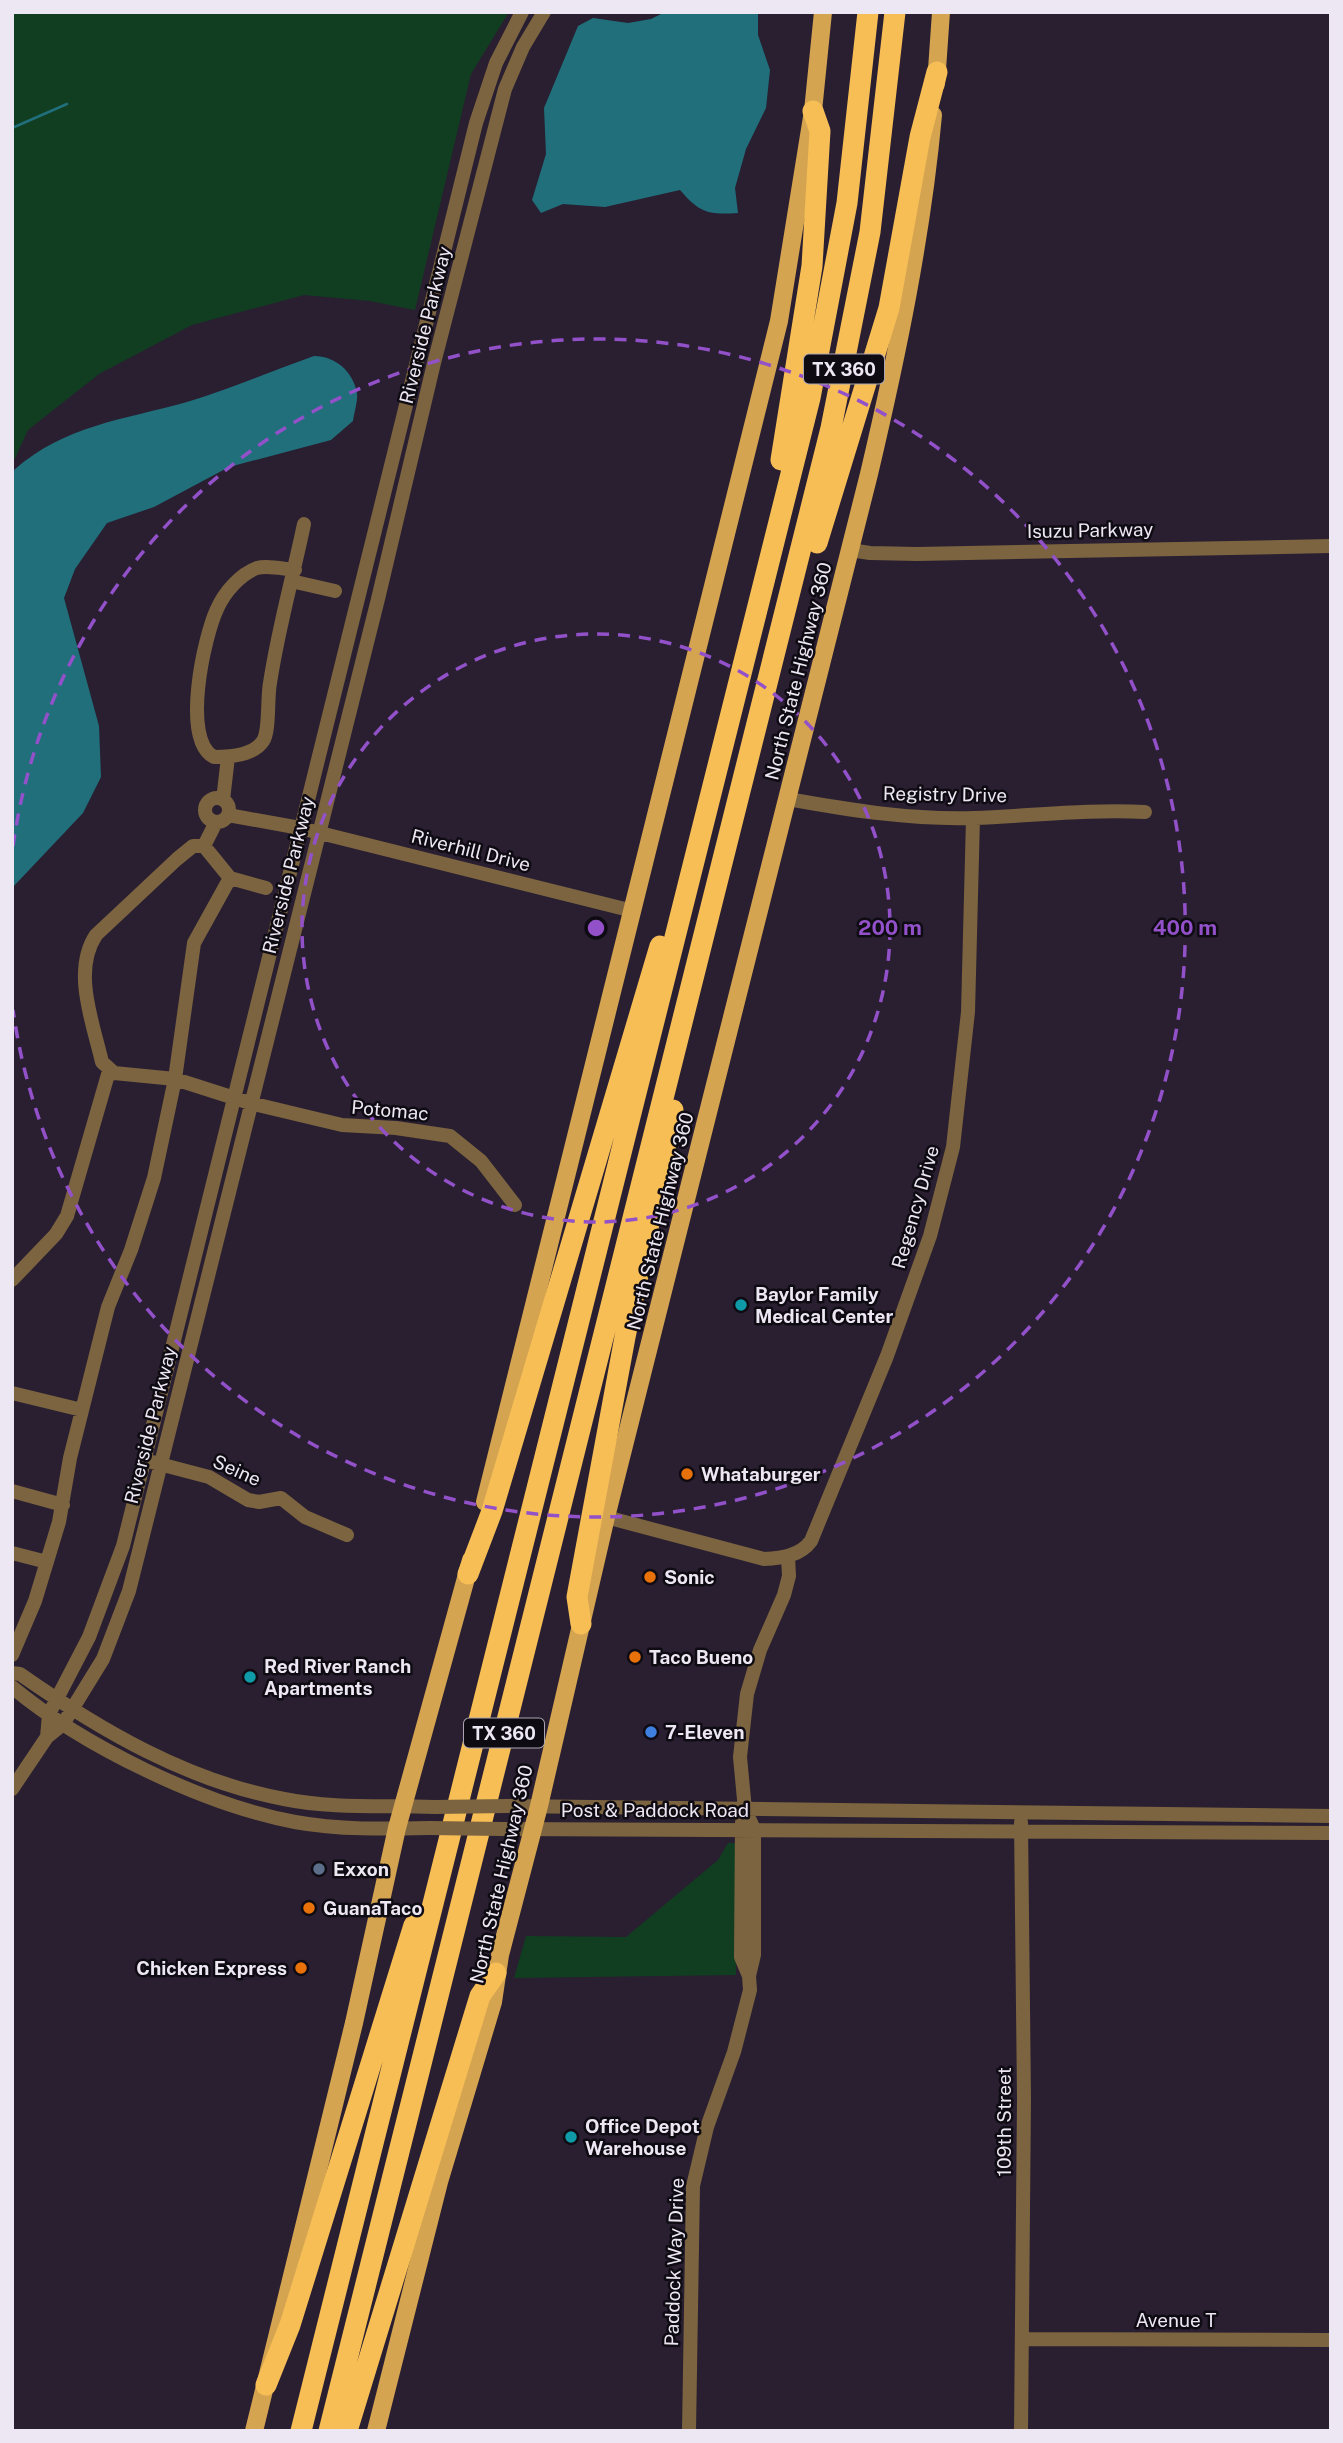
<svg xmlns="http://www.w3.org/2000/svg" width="1343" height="2443" viewBox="0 0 1343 2443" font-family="'Public Sans',sans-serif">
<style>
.green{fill:#113e21}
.water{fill:#206f7b}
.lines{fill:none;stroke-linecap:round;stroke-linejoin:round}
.stream{stroke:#206f7b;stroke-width:2.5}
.minor{stroke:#7b643f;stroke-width:14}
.major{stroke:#d4a451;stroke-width:18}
.highway{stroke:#f7be56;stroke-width:21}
.minor-bridge{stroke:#7b643f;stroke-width:14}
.ring{fill:none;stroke:#9251c9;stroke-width:3.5;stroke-dasharray:12 9}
.culture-dot{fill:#0f9aa8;stroke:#0f0b13;stroke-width:2.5}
.food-dot{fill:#e8710a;stroke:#0f0b13;stroke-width:2.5}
.shop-dot{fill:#3f7fe0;stroke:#0f0b13;stroke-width:2.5}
.service-dot{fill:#5c6f8a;stroke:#0f0b13;stroke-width:2.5}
.labels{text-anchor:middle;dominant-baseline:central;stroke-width:5;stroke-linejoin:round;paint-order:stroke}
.shield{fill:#0f0b13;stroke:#aaa5b0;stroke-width:2}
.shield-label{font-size:18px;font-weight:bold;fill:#ede7f3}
.street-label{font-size:19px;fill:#ede7f3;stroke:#0f0b13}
.poi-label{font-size:19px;font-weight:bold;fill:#ede7f3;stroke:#0f0b13;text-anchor:start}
.centre{fill:#9251c9;stroke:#0f0b13;stroke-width:3.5}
.ring-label{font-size:21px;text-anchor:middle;font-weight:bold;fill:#9251c9;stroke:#0f0b13;stroke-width:5;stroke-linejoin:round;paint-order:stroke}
</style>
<rect width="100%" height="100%" fill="#291f31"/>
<!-- green -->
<path class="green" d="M12 12H509L471 74 415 310 370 301 304 295 192 325 99 374 28 430 12 465Z
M728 1843H735L736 1975 514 1978 526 1936 626 1937 718 1860Z"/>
<!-- water -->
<path class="water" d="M665 12H758V35L770 70 766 108 746 149 735 188 738 213C708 215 700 213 680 190L605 207 563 204 541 213 532 200 546 154 544 108 578 26 593 18 628 23 651 19Z
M314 356C335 356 353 371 357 393 358 401 354 413 353 421L331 440 229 467 154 507 107 523 75 569 64 598 99 726 101 777 83 813 12 888 14 470C65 425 123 420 187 402 230 389 272 371 314 356Z"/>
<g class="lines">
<!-- stream -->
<path class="stream" d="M12 128 67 104"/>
<!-- minor -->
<path class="minor" d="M850 550 870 553 917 554 1331 546
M295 570C283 569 268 565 257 568 240 574 224 593 217 609 204 637 181 740 214 757 229 757 254 755 263 741 270 731 267 697 270 683 278 629 293 577 304 524
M291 581 335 591
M205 810a12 12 0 1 1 24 0a12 12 0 1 1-24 0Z
M788 799C849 810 912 820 974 818 1032 816 1087 809 1145 812
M223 800 228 757
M228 815 300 828 633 911
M216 822 204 846 230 878 266 888
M204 846H193L177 859 96 935C72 971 93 1023 102 1062L114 1073 175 1079 250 1103 342 1125 396 1128 450 1136 481 1161 515 1205
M12 1280 56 1234 67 1216 109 1071
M12 1393 82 1410
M152 1462 209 1477 248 1500 259 1502 281 1498 305 1517 347 1535
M12 1491 63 1505
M606 1517 764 1559C782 1558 800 1556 811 1541L887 1356 930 1236 953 1147 968 1012 973 818
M12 1553 47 1562
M12 1655 35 1601 59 1522 70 1458 108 1307 131 1250 154 1178 175 1079 194 943 230 878
M12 1673 20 1674C100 1730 187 1781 284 1799 333 1809 385 1805 434 1807
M12 1687C83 1746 204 1805 295 1822 339 1830 385 1829 429 1828
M47 1737 49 1714 89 1637 123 1546 476 123 496 63 522 12
M12 1789 47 1737 63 1724 103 1659 129 1591 378 599 434 363 505 89 523 47 544 12
M508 1806 1331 1816
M742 1822 741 1957 749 1976
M1021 1822 1024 2099 1021 2431
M502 1829 1331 1833
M1022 2339 1331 2340
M689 2431 693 2186 707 2127 734 2052 750 1990 749 1976 754 1955V1829L745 1810 740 1757 747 1694 760 1650 784 1595 789 1576 788 1556"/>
<!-- major -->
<path class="major" d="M936 84 941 12
M485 1502 779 321 813 111 823 12
M254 2431 354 2023 397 1828 471 1560
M376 2431 439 2182 493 2002 500 1955 539 1806 606 1517 869 474C897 355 922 236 933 115"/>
<!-- highway -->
<path class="highway" d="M781 460 812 266 820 131 813 111
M817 543 889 308 920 137 937 72
M468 1574 492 1511 660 946
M581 1624 577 1597 625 1337 673 1110
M266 2385 290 2325 414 1925
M301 2431 810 398 847 203 868 12
M329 2431 831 428 870 232 895 12
M347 2431 480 1996 496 1973"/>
<!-- minor-bridge -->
<path class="minor-bridge" d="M434 1807 508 1806
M429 1828 502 1829"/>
</g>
<!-- distance rings -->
<g class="ring">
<circle cx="596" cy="928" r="294"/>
<path d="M13 846A589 589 0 1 1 13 1010"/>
</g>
<!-- markers -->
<g class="culture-dot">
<circle cx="741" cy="1305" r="7"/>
<circle cx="250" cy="1677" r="7"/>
<circle cx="571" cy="2137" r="7"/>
</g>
<g class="food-dot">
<circle cx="687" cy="1474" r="7"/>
<circle cx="650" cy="1577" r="7"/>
<circle cx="635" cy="1657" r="7"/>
<circle cx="309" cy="1908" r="7"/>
<circle cx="301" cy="1968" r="7"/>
</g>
<circle class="shop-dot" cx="651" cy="1732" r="7"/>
<circle class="service-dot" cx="319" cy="1869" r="7"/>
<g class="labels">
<!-- shield labels -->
<g class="shield">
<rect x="804" y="354.5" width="80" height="29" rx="5"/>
<rect x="464" y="1718.5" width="80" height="29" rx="5"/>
</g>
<g class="shield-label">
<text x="844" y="369">TX 360</text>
<text x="504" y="1733">TX 360</text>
</g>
<!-- street labels -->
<g class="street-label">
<text transform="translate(425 325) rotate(-76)">Riverside Parkway</text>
<text transform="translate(1090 530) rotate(-1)">Isuzu Parkway</text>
<text transform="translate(798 671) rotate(-76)">North State Highway 360</text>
<text transform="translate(945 794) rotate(1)">Registry Drive</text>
<text transform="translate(471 850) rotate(14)">Riverhill Drive</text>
<text transform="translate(288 875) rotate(-76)">Riverside Parkway</text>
<text transform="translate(390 1110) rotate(5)">Potomac</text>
<text transform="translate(915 1207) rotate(-74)">Regency Drive</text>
<text transform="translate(660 1221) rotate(-76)">North State Highway 360</text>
<text transform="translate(150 1425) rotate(-76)">Riverside Parkway</text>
<text transform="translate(237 1470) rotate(24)">Seine</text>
<text x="655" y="1810">Post &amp; Paddock Road</text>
<text transform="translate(501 1874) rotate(-77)">North State Highway 360</text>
<text transform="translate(1004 2122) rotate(-90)">109th Street</text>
<text transform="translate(674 2262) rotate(-88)">Paddock Way Drive</text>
<text x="1176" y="2320">Avenue T</text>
</g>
<!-- poi labels -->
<g class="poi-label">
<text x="755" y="1294">Baylor Family<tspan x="755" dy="22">Medical Center</tspan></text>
<text x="701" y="1474">Whataburger</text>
<text x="664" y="1577">Sonic</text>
<text x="649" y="1657">Taco Bueno</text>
<text x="264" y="1666">Red River Ranch<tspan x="264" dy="22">Apartments</tspan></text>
<text x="665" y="1732">7-Eleven</text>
<text x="333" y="1869">Exxon</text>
<text x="323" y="1908">GuanaTaco</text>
<text x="287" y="1968" text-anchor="end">Chicken Express</text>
<text x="585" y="2126">Office Depot<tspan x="585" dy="22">Warehouse</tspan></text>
</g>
</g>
<circle cx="596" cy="928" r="10" class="centre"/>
<g class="ring-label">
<text x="890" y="935">200 m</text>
<text x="1185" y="935">400 m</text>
</g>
<!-- border -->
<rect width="1343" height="2443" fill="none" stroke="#ede7f3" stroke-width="28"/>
</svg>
